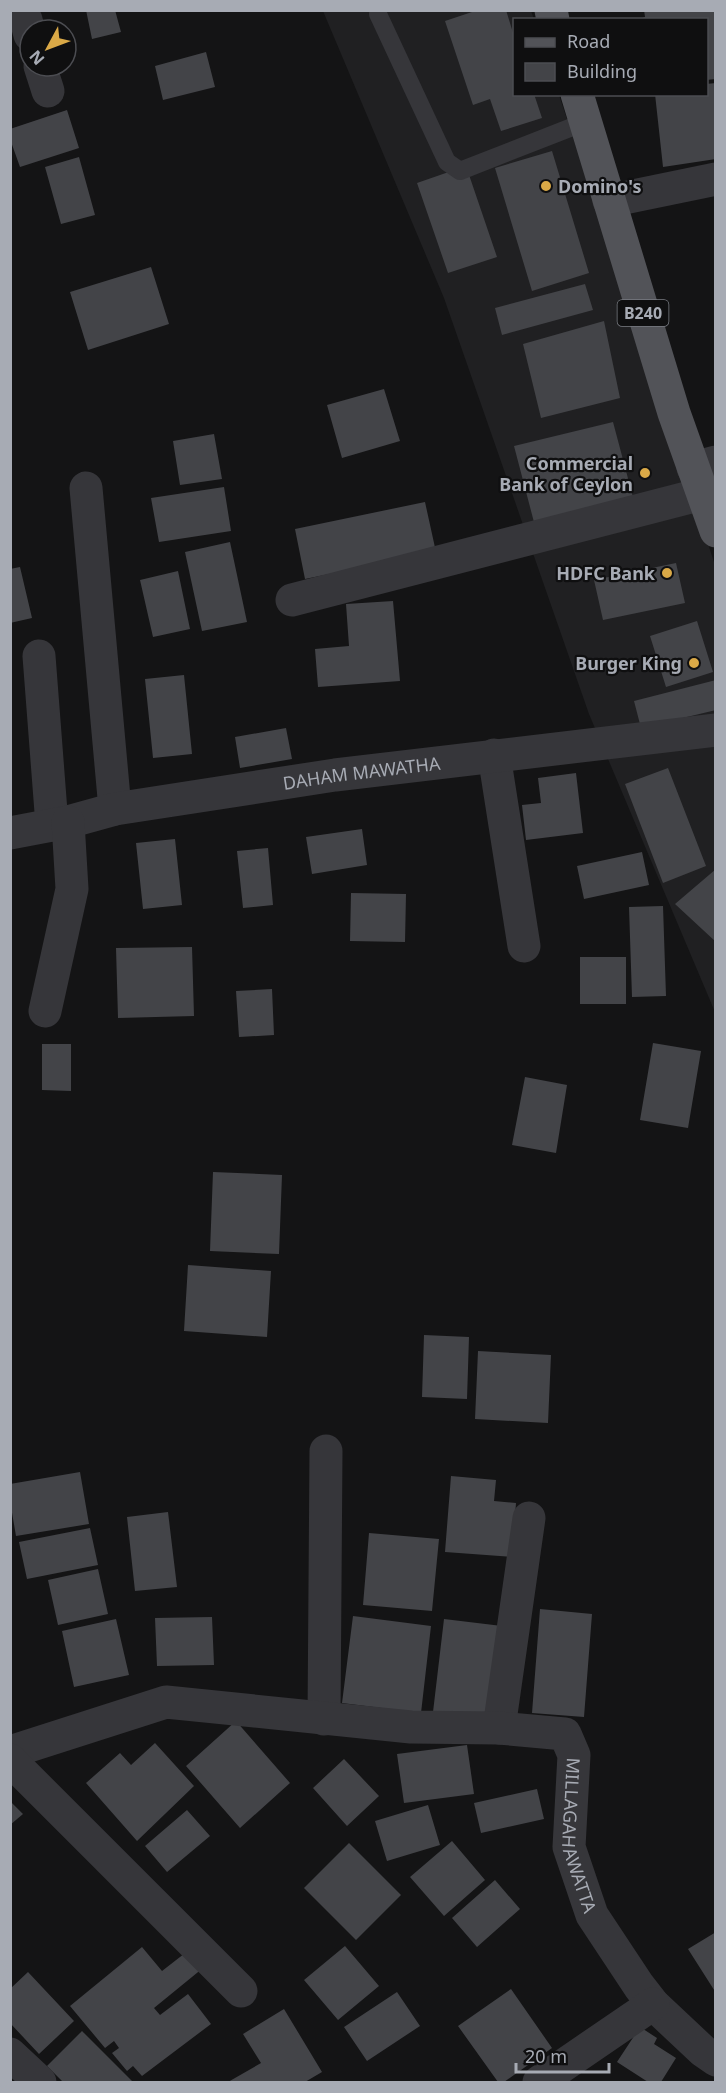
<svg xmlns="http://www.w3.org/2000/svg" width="726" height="2093" viewBox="0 0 726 2093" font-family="'Noto Sans',sans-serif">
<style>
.built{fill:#202022}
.building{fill:#434448}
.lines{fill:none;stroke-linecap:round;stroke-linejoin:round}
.lane{stroke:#36363a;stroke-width:18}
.street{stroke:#36363a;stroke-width:33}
.primary{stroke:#525358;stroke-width:33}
.poi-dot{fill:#daa947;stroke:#0f0f10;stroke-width:2}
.labels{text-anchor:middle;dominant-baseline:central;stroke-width:4.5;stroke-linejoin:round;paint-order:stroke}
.shield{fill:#0f0f10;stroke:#797c83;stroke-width:1.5}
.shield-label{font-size:16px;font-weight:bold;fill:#a7abb4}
.poi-label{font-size:18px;font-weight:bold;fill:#a7abb4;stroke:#0f0f10;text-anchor:end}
.street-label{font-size:18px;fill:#a7abb4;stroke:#0f0f10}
</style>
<rect width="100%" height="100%" fill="#141415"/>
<!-- built -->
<path class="built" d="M323 11H531L534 19 514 20V94L559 95 715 565V1012L589 714 444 298Z"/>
<!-- building -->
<path class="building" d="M86 10H115L121 32 92 39Z
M478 10H506L514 36V94H534L542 118 501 131 490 99 473 105 445 21Z
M644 10H716V79L706 80V20H637L645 17Z
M206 52 215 87 163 100 155 66Z
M716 83V159L663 167 655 94H706V84Z
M67 110 79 148 20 167 10 139V129Z
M552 151 589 273 532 291 495 168Z
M79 157 95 215 61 224 45 167Z
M466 166 497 257 448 273 417 183Z
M151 267 169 324 88 350 70 292Z
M585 284 593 310 502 335 495 308Z
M604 321 620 398 541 418 523 344Z
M384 389 400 441 342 458 327 405Z
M613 422 634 501 535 526 514 446Z
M214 434 222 479 180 485 173 441Z
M224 487 231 531 159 542 151 498Z
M425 502 436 552 305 579 295 529Z
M230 542 247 622 202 631 185 552Z
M676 563 685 603 603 620 594 580Z
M20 567 32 618 10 623V569Z
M178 571 190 629 153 637 140 580Z
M393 601 400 681 318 687 315 649 349 646 346 604Z
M697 621 713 672 666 687 650 636Z
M184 675 192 754 153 758 145 679Z
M716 680V710L641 728 634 701Z
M286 728 292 759 240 768 235 737Z
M668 768 706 866 663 883 625 784Z
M576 773 583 833 526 840 522 805 541 803 538 778Z
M362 829 367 865 312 874 306 837Z
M175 839 182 905 143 909 136 843Z
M268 848 273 905 243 908 237 851Z
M642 852 649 885 584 899 577 866Z
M716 869V942L675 904Z
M351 893 406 894 405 942 350 941Z
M663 906 666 996 632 997 629 907Z
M192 947 194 1016 118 1018 116 948Z
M580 957H626V1004H580Z
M272 989 274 1035 239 1037 236 991Z
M653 1043 701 1051 688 1128 640 1120Z
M42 1044H71V1091L42 1090Z
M525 1077 567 1085 556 1153 512 1145Z
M213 1172 282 1175 279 1254 210 1251Z
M188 1265 271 1271 267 1337 184 1331Z
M424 1335 469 1337 467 1399 422 1397Z
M478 1351 551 1355 548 1423 475 1419Z
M80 1472 89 1524 16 1536 10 1501V1484Z
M451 1476 496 1480 494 1501 516 1503 512 1557 445 1552Z
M168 1512 177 1587 135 1591 127 1517Z
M90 1528 98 1565 27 1579 19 1542Z
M369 1533 439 1539 432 1611 363 1605Z
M98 1569 108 1614 58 1625 48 1580Z
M540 1609 592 1614 584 1717 532 1713Z
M353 1616 431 1626 421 1713 342 1703Z
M212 1617 214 1665 157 1666 155 1618Z
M116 1619 129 1675 74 1687 62 1631Z
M444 1619 502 1626 492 1719 433 1712Z
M236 1721 290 1783 240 1828 186 1766Z
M155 1743 194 1786 137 1841 86 1783 120 1753 131 1765Z
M467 1745 474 1794 404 1803 397 1754Z
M344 1759 379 1796 347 1826 313 1788Z
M537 1789 544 1819 481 1833 474 1803Z
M10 1801 23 1814 10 1825Z
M428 1805 440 1845 387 1861 375 1821Z
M187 1810 210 1836 167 1872 145 1846Z
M452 1841 485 1880 444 1916 410 1877Z
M349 1843 401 1895 356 1940 304 1888Z
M495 1880 520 1909 477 1947 452 1918Z
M716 1932V1993L688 1949Z
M345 1946 379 1986 338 2020 304 1980Z
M142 1947 162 1971 189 1950 203 1968 154 2008 160 2015 188 1994 211 2024 142 2076 133 2066 127 2071 112 2053 119 2048 114 2041 105 2048 70 2006Z
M28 1972 74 2021 39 2054 10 2023V1989Z
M511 1989 552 2048 504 2082H498L458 2026Z
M397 1992 420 2026 367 2061 344 2027Z
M284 2009 322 2072 305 2082H228L261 2063 243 2034Z
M640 2027 657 2038 654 2044 676 2058 661 2082H648L617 2062Z
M82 2031 133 2082H63L47 2066Z"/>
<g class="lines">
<!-- lane -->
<path class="lane" d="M378 14 447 162 460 171 585 122"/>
<!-- street -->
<g class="street">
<path d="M20 10 26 20 30 35"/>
<path d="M40 66 48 91"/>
<path d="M609 201 716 179"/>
<path d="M693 468 716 462"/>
<path d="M86 488 115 809"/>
<path d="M292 600 702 494"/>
<path d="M39 656 52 825"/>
<path d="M494 755 524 946"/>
<path id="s1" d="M10 833 68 822 115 809 335 775 716 730"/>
<path d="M45 1011 72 889 68 822"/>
<path d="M324 1719 326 1451"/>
<path d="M499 1728 529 1518"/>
<path id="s2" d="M10 1752 166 1702 411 1727 499 1728 565 1734 574 1755 569 1847 592 1915 639 1986 653 2004 703 2051 716 2060"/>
<path d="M10 1760 241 1991"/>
<path d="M10 2054 40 2082"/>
<path d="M539 2082 653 2004"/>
</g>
<!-- primary -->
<path class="primary" d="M551 10 553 20
M577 94 674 413 716 531"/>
</g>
<!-- markers -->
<g class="poi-dot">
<circle cx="546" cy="186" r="6"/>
<circle cx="645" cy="473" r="6"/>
<circle cx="667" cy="573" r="6"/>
<circle cx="694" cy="663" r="6"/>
</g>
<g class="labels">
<!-- shield labels -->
<rect class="shield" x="617.5" y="300" width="51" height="26" rx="4.5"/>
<g class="shield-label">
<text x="643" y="313">B240</text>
</g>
<!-- poi labels -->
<g class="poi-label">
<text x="558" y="186" text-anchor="start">Domino's</text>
<text x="633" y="463">Commercial<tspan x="633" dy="21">Bank of Ceylon</tspan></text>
<text x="655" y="573">HDFC Bank</text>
<text x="682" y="663">Burger King</text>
</g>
<!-- street labels -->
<g class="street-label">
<text stroke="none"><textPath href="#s1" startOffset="357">DAHAM MAWATHA</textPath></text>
<text stroke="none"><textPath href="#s2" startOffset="669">MILLAGAHAWATTA</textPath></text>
</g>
</g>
<!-- border -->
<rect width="726" height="2093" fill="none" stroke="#a7abb4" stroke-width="24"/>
<!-- legend -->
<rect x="513" y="18" width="195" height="78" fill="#0f0f10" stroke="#4c4d52" stroke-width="1.5"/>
<rect x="525" y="38" width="30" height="9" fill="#525358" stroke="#4c4d52" stroke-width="1.5"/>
<text x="567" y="48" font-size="18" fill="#a7abb4">Road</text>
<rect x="525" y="63" width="30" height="18" fill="#434448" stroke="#4c4d52" stroke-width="1.5"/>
<text x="567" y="78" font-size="18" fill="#a7abb4">Building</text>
<!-- north arrow -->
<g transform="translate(48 48) rotate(229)"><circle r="28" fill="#0f0f10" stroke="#4c4d52" stroke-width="1.5"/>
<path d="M0-4.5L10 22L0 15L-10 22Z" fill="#daa947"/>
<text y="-9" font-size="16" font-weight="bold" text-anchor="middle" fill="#a7abb4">N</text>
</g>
<!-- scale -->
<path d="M516 2063v9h93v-9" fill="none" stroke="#a7abb4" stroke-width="3"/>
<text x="525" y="2063" font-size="18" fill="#a7abb4" stroke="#0f0f10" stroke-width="4.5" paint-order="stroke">20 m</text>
</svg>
